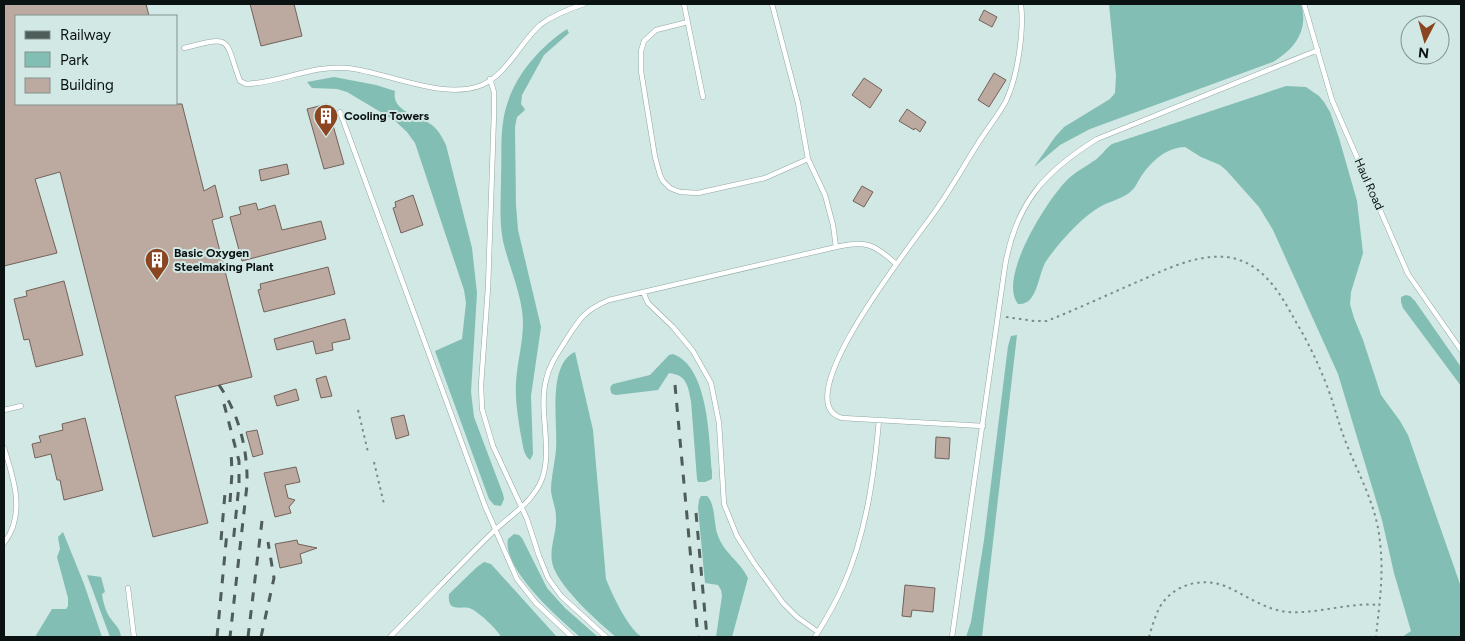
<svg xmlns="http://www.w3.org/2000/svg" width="1465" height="641" viewBox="0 0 1465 641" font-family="Figtree,sans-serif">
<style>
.green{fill:#82beb4}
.building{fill:#bca9a0;stroke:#73625a}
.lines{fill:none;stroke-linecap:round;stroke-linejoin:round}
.lane-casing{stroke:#91a7a3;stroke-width:5.5}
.path{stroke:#7c8c89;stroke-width:2;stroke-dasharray:2.5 4;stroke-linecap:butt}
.lane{stroke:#fff;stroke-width:4.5}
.rail{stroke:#4e5c5a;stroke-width:3;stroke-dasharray:9 9;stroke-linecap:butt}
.labels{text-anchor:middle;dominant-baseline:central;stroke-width:4;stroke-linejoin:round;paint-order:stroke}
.poi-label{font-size:12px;font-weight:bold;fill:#0b1312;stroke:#d1e8e4;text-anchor:start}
.street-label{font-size:12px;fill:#0b1312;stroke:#d1e8e4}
</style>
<rect width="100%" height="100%" fill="#d1e8e4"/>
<!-- green -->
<path class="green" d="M1109 4H1301C1309 30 1295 49 1273 62L1090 129 1060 145 1034 167 1055 137 1064 127 1110 99 1115 93 1116 76Z
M567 29 569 33 544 55 522 95 521 104 524 108 525 110 517 117 515 127 516 205 518 230 541 327 531 396 533 454 530 460C523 455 523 444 521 436 518 418 515 401 516 383 517 363 523 343 523 323 523 297 509 267 503 241 499 221 501 198 501 177 502 157 500 136 504 116 511 80 537 49 567 29Z
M334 77 376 85 395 91C391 112 419 115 432 125 439 131 442 137 446 145L472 248 477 293 471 392 474 417 503 494 504 499 501 506 494 505 489 499 435 351 462 339 466 303 464 290 415 143 407 132 394 120 347 92 337 89 312 88 307 82Z
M1286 86 1306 87 1319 96 1324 102 1330 112 1339 138 1357 201 1363 253 1351 292 1350 304 1354 318 1363 340 1381 395 1400 421 1408 435 1461 587V637H1402L1411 631 1394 573 1382 520 1338 374 1273 230 1259 207 1226 170 1220 165 1201 157 1185 147C1167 147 1152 161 1142 175 1138 181 1135 189 1129 193 1119 200 1107 202 1098 208 1082 217 1054 248 1045 263 1038 276 1037 306 1018 304 997 278 1048 199 1067 180 1075 172 1084 168 1092 162 1100 158 1105 149 1112 144Z
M1406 295 1410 296 1415 301 1461 367V386L1403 308 1401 302V297Z
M1017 335 982 637H966L971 622 984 540 1008 346 1011 336Z
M575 352 593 430 606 579C611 592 630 633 643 637H616C597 621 561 589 553 566 548 549 557 535 556 517 556 508 552 500 551 491 551 477 555 463 556 449 558 424 547 364 575 352Z
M673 354C709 367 709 440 712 471V479L705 482H698L697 479 691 401C688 386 687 375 669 373L658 390 616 395 612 394C610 390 609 387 613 384L650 375 669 355Z
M701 496H707C715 503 714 523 717 533 723 553 740 561 748 578L732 637H716L722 596 721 590 718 585 705 583 698 508 699 500Z
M63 532 84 584 102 637H35L52 609H66L68 606V598L57 557 60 549 58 537Z
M514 534 519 535 522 538 547 588 565 608 598 637H580C559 619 502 569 508 539Z
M484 562 491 564 557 637H501C498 630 477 610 469 608 460 606 447 613 449 594L477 567Z
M87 575 101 577 105 592 102 594C103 602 106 613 111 619 116 626 120 628 121 637H110Z"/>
<!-- building -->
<path class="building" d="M4 4H146L149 16H16V104H182L204 191 215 185 223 217 212 220 252 377 175 396 208 523 153 537 60 172 35 179 57 253 4 266Z
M250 4H294L302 36 261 46Z
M984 10 997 17 992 27 979 20Z
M994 73 1006 80 989 107 978 100Z
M864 78 882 90 870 108 852 95Z
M327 104 344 164 324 169 307 109Z
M907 109 926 122 920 132 915 128 914 130 899 121Z
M287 164 289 174 261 181 259 170Z
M862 186 873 192 864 207 853 201Z
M413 195 423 225 401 233 393 208 396 207 395 202Z
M256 203 258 210 275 205 282 230 321 221 326 239 242 261 230 217 241 214 239 207Z
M328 267 335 294 264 312 258 290 261 289 260 284Z
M64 281 83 355 36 367 29 339 24 340 14 299 27 296 26 291Z
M345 319 350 339 332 343 333 350 316 354 313 341 277 350 274 339Z
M326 376 332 396 321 398 316 379Z
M296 389 299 400 277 406 274 396Z
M404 415 409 435 396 439 391 418Z
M85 418 103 490 64 500 60 480H57L51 454 35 458 32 444 41 442 39 436 63 430 62 424Z
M257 430 263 454 253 457 246 432Z
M936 437 950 438 949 459 935 458Z
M296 467 300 482 285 485 288 498 295 500 289 507 291 513 275 517 264 473Z
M297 540 298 544 317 548 300 554 302 563 280 568 275 544Z
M905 585 935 588 933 612 912 610 911 617 902 616Z"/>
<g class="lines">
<defs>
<path id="lane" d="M684 4 703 97
M772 4 798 103 808 159 825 195 833 225 836 247C865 240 874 244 895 263
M1304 4 1332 100 1408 274 1461 350
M688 22 656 30 644 41 641 51V71L655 157 660 175 663 181 670 188 680 192 698 193 765 178 808 159
M184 48C234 35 224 38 240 81L246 84C280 83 311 65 347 68 387 72 443 101 482 85 507 74 520 43 540 25 553 15 569 9 584 4
M490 79 494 92V113L488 288 481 385 482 409 493 446 527 519 539 556 548 578 561 596 606 637
M340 112 485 506 517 579 536 603 572 637
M643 292 648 303 673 327 693 351 711 383 719 423 724 504 737 536 754 563 783 603 797 617 818 632
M4 410 21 406
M983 426 842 418C783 402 920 234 936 210 951 189 963 167 977 145 986 130 998 116 1006 101 1018 75 1024 32 1021 4
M4 448C14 479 26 515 4 543
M128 588 134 637
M390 637C425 602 458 566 494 531 511 515 533 502 542 479 553 448 538 412 546 380 549 365 558 353 566 340 580 318 585 310 609 300L836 247
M815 637C825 621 835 604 843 586 866 535 874 476 879 420
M952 637 1005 266C1016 203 1044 172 1097 139L1318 50"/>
</defs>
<!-- lane casing -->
<use href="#lane" class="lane-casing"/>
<!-- path -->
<path class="path" d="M1006 317 1034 321H1047C1077 309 1107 295 1137 282 1165 270 1195 254 1227 257 1263 262 1280 293 1296 322 1308 342 1318 363 1327 386 1334 404 1338 422 1345 440 1356 469 1372 497 1378 528 1385 569 1380 597 1376 637
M358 410 368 452
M374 462 384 504
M1149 637C1152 627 1155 615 1161 605 1175 584 1202 577 1225 586 1246 595 1265 610 1288 612 1319 614 1349 602 1379 605"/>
<!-- lane -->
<use href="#lane" class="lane"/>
<!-- rail -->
<path class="rail" d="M219 385C239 414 248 450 247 485L230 637
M675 385 698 637
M224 404 239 461V485L233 544
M230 502 232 473 231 450
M696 513 707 637
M221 540 225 493
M217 637 227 532
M248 637 262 521
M261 637 274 578 268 542"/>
</g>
<!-- icons -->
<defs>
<symbol id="building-pin" viewBox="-11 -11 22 30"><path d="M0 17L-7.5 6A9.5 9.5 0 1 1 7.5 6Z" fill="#8b4520" stroke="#d1e8e4"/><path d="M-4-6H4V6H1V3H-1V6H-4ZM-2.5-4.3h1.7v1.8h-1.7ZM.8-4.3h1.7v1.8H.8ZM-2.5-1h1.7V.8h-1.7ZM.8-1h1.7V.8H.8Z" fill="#fff"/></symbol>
</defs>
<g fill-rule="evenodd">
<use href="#building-pin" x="312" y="102" width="28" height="38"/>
<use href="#building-pin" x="143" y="246" width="28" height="38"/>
</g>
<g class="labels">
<!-- poi labels -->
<g class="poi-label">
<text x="344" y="116">Cooling Towers</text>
<text x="174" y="253">Basic Oxygen<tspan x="174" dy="14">Steelmaking Plant</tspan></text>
</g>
<!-- street labels -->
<g class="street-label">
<text transform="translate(1369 184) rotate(66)">Haul Road</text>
</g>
</g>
<!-- border -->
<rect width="1465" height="641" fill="none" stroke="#0b1312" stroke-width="10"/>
<!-- legend -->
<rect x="15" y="15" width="162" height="90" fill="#d1e8e4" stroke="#829390"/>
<rect x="25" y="31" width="25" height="8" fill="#4e5c5a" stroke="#829390"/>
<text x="60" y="40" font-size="15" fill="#0b1312">Railway</text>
<rect x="25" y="52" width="25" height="15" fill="#82beb4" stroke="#829390"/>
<text x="60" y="65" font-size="15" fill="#0b1312">Park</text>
<rect x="25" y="78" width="25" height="15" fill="#bca9a0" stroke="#829390"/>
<text x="60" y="90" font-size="15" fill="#0b1312">Building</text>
<!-- north arrow -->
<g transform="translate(1425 40) rotate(186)"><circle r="24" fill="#d1e8e4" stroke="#829390"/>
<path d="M0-4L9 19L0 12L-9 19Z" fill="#8b4520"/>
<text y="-8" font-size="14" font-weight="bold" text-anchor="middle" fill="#0b1312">N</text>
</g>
</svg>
